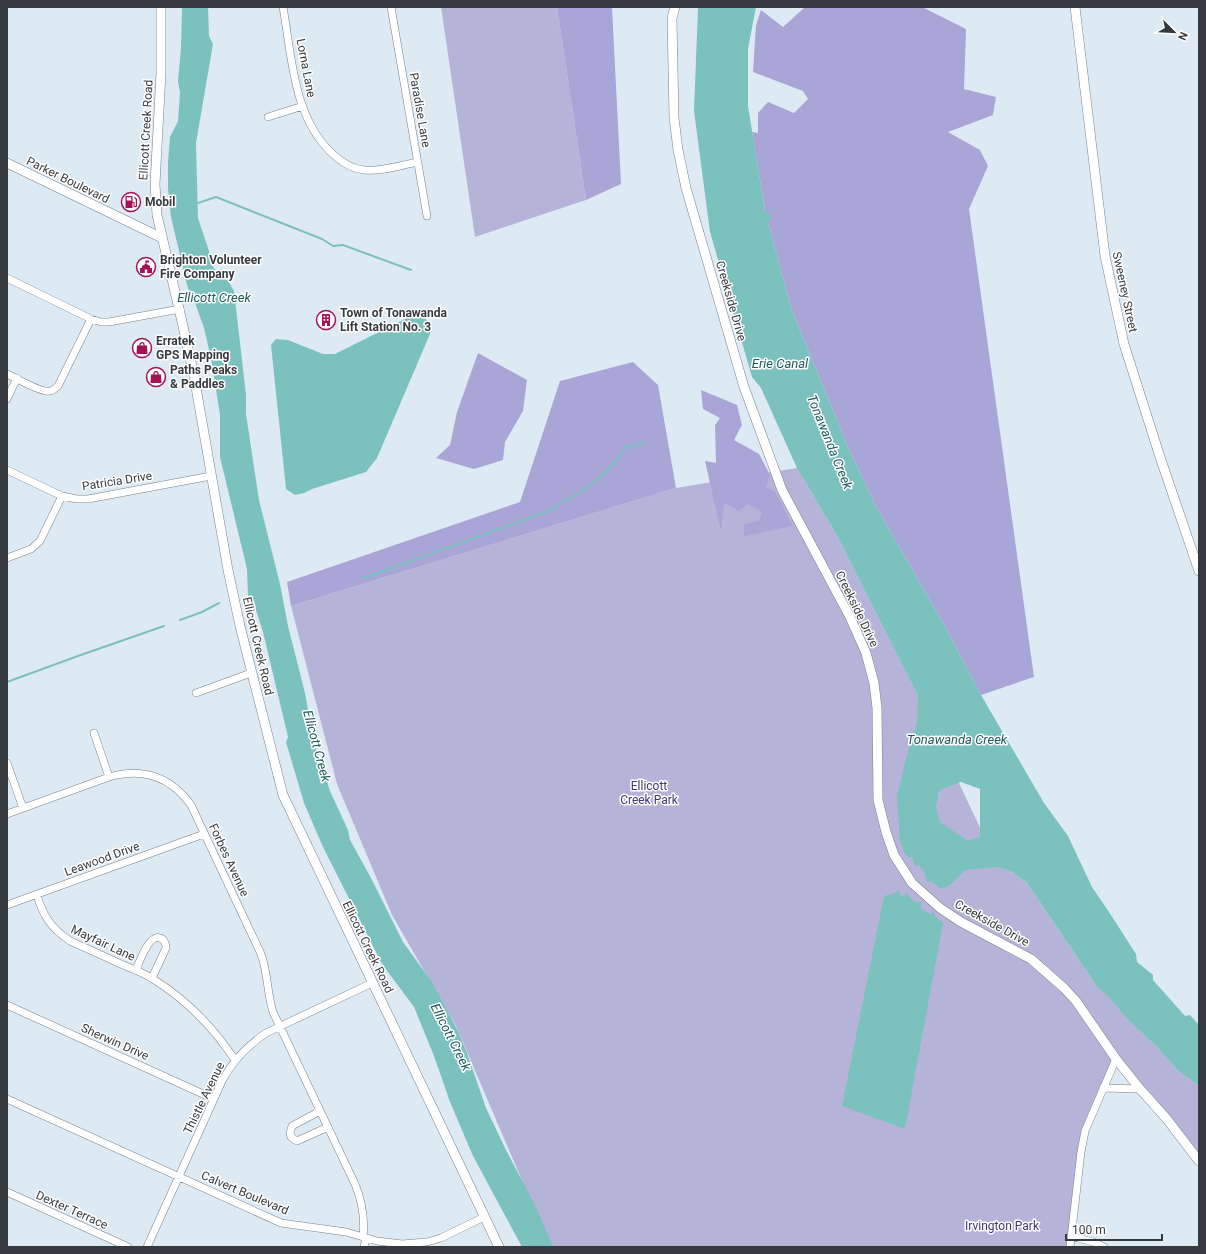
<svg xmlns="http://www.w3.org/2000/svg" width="1206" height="1254" viewBox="0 0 1206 1254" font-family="Roboto,sans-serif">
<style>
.green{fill:#b6b3d9}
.forest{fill:#aaa5d7}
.water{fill:#7bc2bf;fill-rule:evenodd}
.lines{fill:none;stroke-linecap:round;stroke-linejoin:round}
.stream{stroke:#7bc2bf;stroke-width:2}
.minor-casing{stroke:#77828a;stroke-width:8}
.tertiary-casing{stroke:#77828a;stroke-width:10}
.minor{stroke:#fff;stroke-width:7}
.tertiary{stroke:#fff;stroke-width:9}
.labels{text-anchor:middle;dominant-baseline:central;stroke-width:3;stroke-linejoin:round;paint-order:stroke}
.street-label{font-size:12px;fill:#363a3e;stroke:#fff}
.poi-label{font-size:12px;font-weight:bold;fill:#363a3e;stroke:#fff;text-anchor:start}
.park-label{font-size:12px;fill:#413674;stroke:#fff}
.water-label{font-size:13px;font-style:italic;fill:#1e5a59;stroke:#fff}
</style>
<rect width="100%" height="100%" fill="#deeaf3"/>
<!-- green -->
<path class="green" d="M441 7H557L586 200 475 237Z
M797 468 836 534 918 696 998 866 1011 871 1027 883 1098 988 1107 994 1128 1020 1158 1048 1177 1070 1199 1086V1163L1116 1059 1085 1131 1070 1247H541L532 1204 456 1026 392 915 337 784 291 606 676 488Z"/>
<!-- forest -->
<path class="forest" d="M557 7H612L621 184 586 200Z
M805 7H922L966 29 964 89 996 97 993 115 948 132 980 150 988 166 969 209 1034 677 981 695 947 630 875 505 847 445 791 308 765 211 752 132 758 133V113L768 102 794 113 808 99 803 91 753 72 756 25 761 10 783 27Z
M478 353 527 380 523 411 505 442 503 460 474 469 436 458 450 445 457 412Z
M633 362 658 385 676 488 291 606 287 582 520 502 560 381Z
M701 390 737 405 742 425 734 440 759 454 770 475 766 487 775 492 793 526 744 536V524L759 521 762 512 748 504 739 511 724 503 721 531 705 461 716 463 715 425 720 418 703 409Z"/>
<!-- water -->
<path class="water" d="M182 7H208L209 36 213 44 196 143 198 218 211 257V264L219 275C227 275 230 285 234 291L246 395V414L259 500 280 584 288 626 305 693 314 742 330 791 348 830 350 840 371 878 403 942 432 982 458 1031 467 1053 486 1108 505 1148 537 1209 553 1247H522L473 1156 450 1102 434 1056 414 1007 382 964 323 847 304 803 286 742 288 737 263 632 256 610 248 597 247 569 220 457V415L211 358 204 328 194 300 192 299 187 285 171 217 168 189V162L170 137 178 121 180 93 178 81 181 48Z
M698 7H756L748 49V106L765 211 772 216 768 222 791 308 847 445 875 505 947 630 981 695 1044 803 1068 836 1092 887 1109 912 1136 954 1137 962 1153 975V980L1185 1016 1190 1015 1199 1025V1086L1177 1070 1158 1048 1128 1020 1107 995 1098 988 1027 883 1011 871 998 867 965 870 949 886 941 889 931 881 927 882 925 873 919 865 915 866 912 857 909 858 904 852 900 841 897 796 907 755 917 724 918 696 836 534 797 468 761 388 752 377 710 232 694 111ZM961 782 980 789V837L968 841 940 822 936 807 939 790Z
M411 316H423L430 324V334L377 458 366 472 312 489 304 493 295 495 286 489 271 345 276 339 288 340 323 354H335Z
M899 890 900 895 904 896 907 893 909 897 917 903 921 902V909L930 914 934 912 935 916 943 923 905 1129 842 1106 884 896 895 893Z"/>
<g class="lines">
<!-- stream -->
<path class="stream" d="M198 203 216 197 322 239 333 246 343 245 411 270
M364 578 549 511 594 483 616 462 626 446 645 443
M180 620 202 612 219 603
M7 682 78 656 164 626"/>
<defs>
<path id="minor" d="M283 7C292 57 293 120 335 156 343 163 353 169 364 170 381 172 401 165 418 162
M391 7 427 216
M268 117 303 106
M7 278 91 319 101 322H109L180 309
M7 374C16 378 38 391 47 391 51 392 55 389 58 386L91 319
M7 399 17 378
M7 470 62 496 77 499H88L211 476
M7 558 31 549 40 541 62 496
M196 693 251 673
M94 733 109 777
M7 763 23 808
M7 814 109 777C143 767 171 777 191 805L261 954C268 973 267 993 273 1012L355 1184C362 1201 365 1218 363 1237
M37 895C43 916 51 928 70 941 88 949 106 957 123 965 133 969 144 973 153 979 187 1000 213 1027 235 1060
M7 905 204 834
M136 970C139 963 149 934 160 938 164 939 166 944 166 948L152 978
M7 1005 214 1099
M1103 1088 1140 1089
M7 1099 281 1223 346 1232 377 1241 402 1244 427 1242 441 1238 484 1217
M320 1111 292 1126 290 1133 291 1137 297 1141 328 1127
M7 1192 128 1247
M1071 1236 1093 1242 1104 1247
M147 1247 222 1081C233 1060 247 1046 266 1033L372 983
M364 1247 366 1238
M1070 1247 1081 1152 1085 1131 1116 1059"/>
<path id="tertiary" d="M161 7V73L155 184 157 215 183 326 194 376 228 570 240 626 283 795 499 1247
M675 7 672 18 674 118 678 150 686 188 744 387 782 490 850 617 866 653 874 683 877 708 878 800 886 832 894 855 912 883 940 908 961 922 1031 959 1064 988 1076 1001 1116 1059 1140 1089 1166 1118 1199 1161
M1075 7 1105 256 1124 344 1160 457 1199 571
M7 163 162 238"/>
</defs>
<!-- minor casing -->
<use href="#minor" class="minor-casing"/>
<!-- tertiary casing -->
<use href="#tertiary" class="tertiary-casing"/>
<!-- minor -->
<use href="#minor" class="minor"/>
<!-- tertiary -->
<use href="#tertiary" class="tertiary"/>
</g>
<!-- icons -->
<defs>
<symbol id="fuel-ring" viewBox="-11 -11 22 22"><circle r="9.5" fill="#fff" stroke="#a31255" stroke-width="1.5"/><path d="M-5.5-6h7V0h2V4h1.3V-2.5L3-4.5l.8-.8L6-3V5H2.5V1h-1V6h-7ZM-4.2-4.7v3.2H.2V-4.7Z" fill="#a31255"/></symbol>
<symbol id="civic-ring" viewBox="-11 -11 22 22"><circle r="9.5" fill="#fff" stroke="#a31255" stroke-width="1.5"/><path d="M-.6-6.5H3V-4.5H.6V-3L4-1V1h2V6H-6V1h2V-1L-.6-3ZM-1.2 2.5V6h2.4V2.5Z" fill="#a31255"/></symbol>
<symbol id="building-ring" viewBox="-11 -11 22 22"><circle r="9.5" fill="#fff" stroke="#a31255" stroke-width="1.5"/><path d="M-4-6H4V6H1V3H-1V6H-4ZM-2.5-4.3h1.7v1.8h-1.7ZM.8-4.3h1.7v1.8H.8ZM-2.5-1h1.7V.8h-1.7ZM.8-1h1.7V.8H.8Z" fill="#a31255"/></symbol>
<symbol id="shop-ring" viewBox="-11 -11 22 22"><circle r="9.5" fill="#fff" stroke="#a31255" stroke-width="1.5"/><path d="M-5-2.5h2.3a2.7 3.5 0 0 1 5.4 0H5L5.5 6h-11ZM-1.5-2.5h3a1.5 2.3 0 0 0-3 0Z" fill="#a31255"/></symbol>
</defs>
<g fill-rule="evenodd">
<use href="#fuel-ring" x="120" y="191" width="22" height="22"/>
<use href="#civic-ring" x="135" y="256" width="22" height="22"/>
<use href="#building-ring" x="315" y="309" width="22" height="22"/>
<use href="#shop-ring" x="131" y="337" width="22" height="22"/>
<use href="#shop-ring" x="145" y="366" width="22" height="22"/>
</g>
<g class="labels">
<!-- street labels -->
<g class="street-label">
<text transform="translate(306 68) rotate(79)">Lorna Lane</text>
<text transform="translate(420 110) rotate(80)">Paradise Lane</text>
<text transform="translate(146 130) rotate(-87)">Ellicott Creek Road</text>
<text transform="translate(68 180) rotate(26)">Parker Boulevard</text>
<text transform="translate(1125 292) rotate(78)">Sweeney Street</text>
<text transform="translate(731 301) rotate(74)">Creekside Drive</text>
<text transform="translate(117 481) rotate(-9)">Patricia Drive</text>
<text transform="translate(857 609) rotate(64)">Creekside Drive</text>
<text transform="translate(258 646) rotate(77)">Ellicott Creek Road</text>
<text transform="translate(102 859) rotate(-20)">Leawood Drive</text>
<text transform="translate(229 860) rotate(65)">Forbes Avenue</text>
<text transform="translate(992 923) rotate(29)">Creekside Drive</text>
<text transform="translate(103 943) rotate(25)">Mayfair Lane</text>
<text transform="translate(368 947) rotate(64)">Ellicott Creek Road</text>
<text transform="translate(115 1042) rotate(24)">Sherwin Drive</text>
<text transform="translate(204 1098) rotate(-64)">Thistle Avenue</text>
<text transform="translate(245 1193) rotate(23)">Calvert Boulevard</text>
<text transform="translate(72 1210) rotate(24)">Dexter Terrace</text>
</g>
<!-- poi labels -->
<g class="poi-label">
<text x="145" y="202">Mobil</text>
<text x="160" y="260">Brighton Volunteer<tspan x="160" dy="14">Fire Company</tspan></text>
<text x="340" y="313">Town of Tonawanda<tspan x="340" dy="14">Lift Station No. 3</tspan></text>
<text x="156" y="341">Erratek<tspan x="156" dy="14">GPS Mapping</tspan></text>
<text x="170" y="370">Paths Peaks<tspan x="170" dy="14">&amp; Paddles</tspan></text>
</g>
<!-- park labels -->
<g class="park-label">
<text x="649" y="786">Ellicott<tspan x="649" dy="14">Creek Park</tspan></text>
<text x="1002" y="1226">Irvington Park</text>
</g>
<!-- water labels -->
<g class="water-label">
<text x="214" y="297">Ellicott Creek</text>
<text x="780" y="363">Erie Canal</text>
<text transform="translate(830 442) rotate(68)">Tonawanda Creek</text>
<text x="957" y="739">Tonawanda Creek</text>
<text transform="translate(317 746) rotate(75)">Ellicott Creek</text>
<text transform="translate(451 1037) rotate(63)">Ellicott Creek</text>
</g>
</g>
<!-- border -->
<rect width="1206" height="1254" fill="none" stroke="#363a3e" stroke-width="16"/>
<!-- north arrow -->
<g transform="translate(1174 32) rotate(114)" stroke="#ffffff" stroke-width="3" paint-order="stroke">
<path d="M0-3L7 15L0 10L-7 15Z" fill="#363a3e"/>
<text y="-6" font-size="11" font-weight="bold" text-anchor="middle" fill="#363a3e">N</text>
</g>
<!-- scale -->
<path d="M1066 1234v6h96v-6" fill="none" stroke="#363a3e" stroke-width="2"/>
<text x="1072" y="1234" font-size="12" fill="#363a3e" stroke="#ffffff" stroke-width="3" paint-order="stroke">100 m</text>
</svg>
